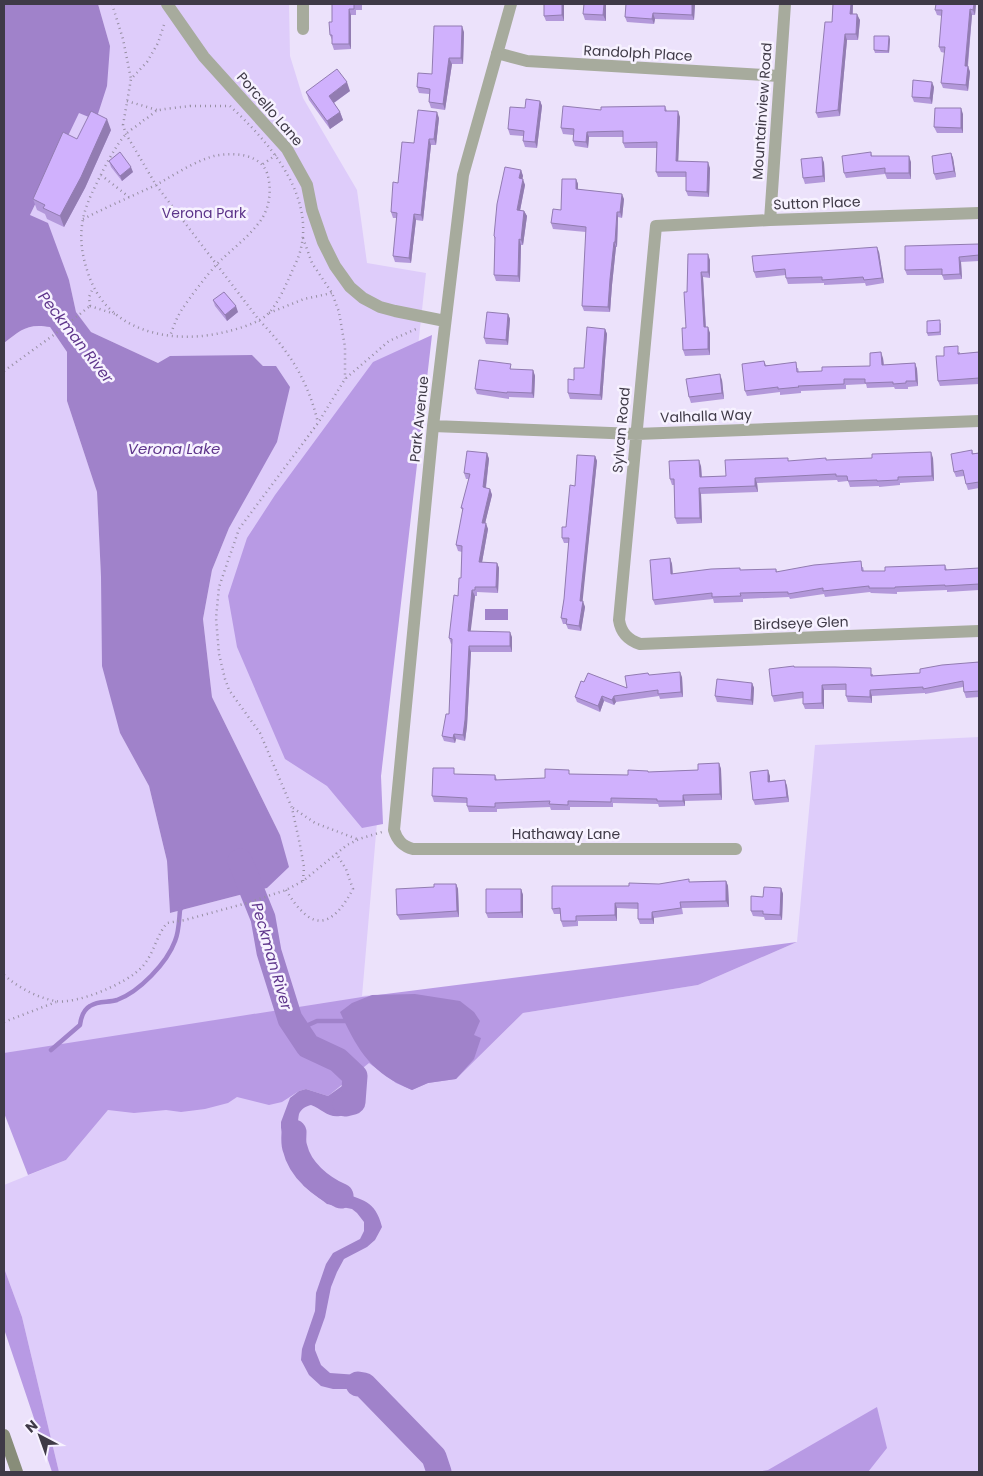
<svg xmlns="http://www.w3.org/2000/svg" width="983" height="1476" viewBox="0 0 983 1476" font-family="Poppins,sans-serif">
<style>
.green{fill:#deccfa}
.forest{fill:#b89ae4}
.water{fill:#a082ca}
.lines{fill:none;stroke-linecap:round;stroke-linejoin:round}
.stream{stroke:#a082ca;stroke-width:4.5}
.river{stroke:#a082ca;stroke-width:25}
.path{stroke:#978fa3;stroke-width:2.5;stroke-dasharray:1 4;stroke-linecap:butt}
.minor{stroke:#a7ab9d;stroke-width:12}
.secondary{stroke:#888d79;stroke-width:12}
.wall{fill:#b398da}
.shaded-wall{fill:#927cb1}
.building{fill:#d0b1fd;stroke:#927cb1}
.labels{text-anchor:middle;dominant-baseline:central;stroke-width:5;stroke-linejoin:round;paint-order:stroke}
.street-label{font-size:14px;fill:#3f3a47;stroke:#f7f2ff}
.park-label{font-size:14px;fill:#5c3389;stroke:#f7f2ff}
.water-label{font-size:15px;font-style:italic;fill:#5f368c;stroke:#f7f2ff}
</style>
<rect width="100%" height="100%" fill="#ece2fb"/>
<!-- green -->
<path class="green" d="M98 4H289L290 56 303 98 357 190 367 263 426 273 401 504 381 776 362 996 371 995 412 1090 428 1083 456 1079 523 1013 698 985 797 942 815 745 979 737V1472H59L22 1317 4 1268V1185L66 1160 108 1110 4 1053V343C21 330 27 323 50 327L67 352V401L97 492 101 577 120 733 149 786 167 861 170 913 267 888 280 835 212 697 203 619 212 570 229 528 263 366 252 355 158 363 91 332 76 312 69 280 30 215 110 46Z"/>
<!-- forest -->
<path class="forest" d="M432 335 381 776 383 824 362 828 327 786 285 759 237 647 228 596 247 538 275 495 373 362Z
M797 942 698 985 523 1013 456 1079 428 1083 412 1090 396 1083 369 1063 328 1096 306 1089 299 1091 282 1102 269 1105 237 1097 228 1103 205 1109 181 1112 166 1110 134 1113 108 1110 66 1160 28 1175 4 1113V1053L362 997Z
M4 1268 22 1317 59 1472H52L4 1329Z
M877 1407 887 1448 868 1472H757L768 1470Z"/>
<!-- water -->
<path class="water" d="M4 4H98L110 46 107 86 96 120 79 113 30 215 48 223 69 280 76 312 91 332 158 363 170 356 252 355 263 366H276L290 387 277 442 229 528 212 570 203 619 212 697 280 835 289 867 267 888 170 913 167 861 149 786 120 733 102 666 101 577 97 492 67 401V352L50 327C27 323 21 330 4 343Z
M485 609H508V620H485Z
M415 994 460 1001 474 1012 480 1021 474 1035 481 1038 474 1059 456 1079 428 1083 412 1090C371 1073 358 1051 340 1012L352 1003 372 995Z
M359 1074C364 1081 368 1092 362 1100 358 1105 360 1100 356 1105 351 1110 348 1115 340 1116 328 1118 322 1109 311 1105 306 1106 301 1109 299 1114 296 1128 299 1161 306 1173 310 1178 317 1178 323 1181 329 1184 334 1189 340 1191 362 1201 375 1199 382 1227L375 1240 367 1247 344 1259 337 1272 331 1287 325 1317 315 1345V1350L321 1365 330 1373 358 1375 368 1378 385 1408 401 1418 420 1438 431 1451 443 1472H434L425 1458 410 1438 389 1418 372 1408 361 1392 358 1389H333L321 1386 309 1375 301 1360 302 1349 315 1311 316 1293 326 1264 333 1253 360 1239 364 1231V1222L357 1213 352 1209 327 1204 304 1186 293 1169 284 1140 281 1128V1122L290 1098 299 1091 306 1089 328 1096Z"/>
<g class="lines">
<!-- stream -->
<path class="stream" d="M297 1030 317 1021H345
M51 1050 80 1025C81 1017 83 1010 90 1006 99 1000 108 1003 117 1000 139 992 167 963 175 941 179 932 179 920 180 910L182 907"/>
<!-- river -->
<path class="river" d="M240 861 263 918 269 952 290 1019 308 1046 338 1060 355 1076 353 1102 345 1104
M294 1132C294 1137 293 1143 295 1148 300 1170 321 1187 341 1196
M358 1384 364 1385 434 1457 439 1472"/>
<!-- path -->
<path class="path" d="M112 4 123 39 131 79
M164 25 158 43 147 62 131 79 123 125 126 134 156 185 259 320C289 351 308 380 318 423
M127 101 157 110
M190 106H230C268 141 316 195 300 252 298 260 293 268 290 276 284 289 277 305 267 315 257 323 241 328 229 331 174 346 107 333 88 273 78 244 79 220 92 193 100 176 114 147 126 134 131 129 139 125 144 120 148 118 152 114 156 111 160 109 183 107 190 106Z
M263 164 276 155
M101 175 129 197
M83 219C107 207 132 196 156 185 174 175 193 162 214 156 231 152 260 153 267 173 272 188 270 207 261 220 249 237 232 249 218 263 206 276 190 297 181 311 176 319 173 328 170 336
M303 238 312 263 332 293 339 312 345 347V379
M90 306 115 314
M90 306 89 297 93 288
M269 313 304 299 332 293
M4 371 55 334 90 306
M293 808 315 823 357 839
M303 881 304 867 300 845 292 808 260 733 229 690 225 679 219 654 216 618 219 587 239 529 318 423 345 379 389 341 416 329
M286 890C310 930 330 932 353 889L346 869 336 853
M4 975C19 988 36 997 55 1001 76 1005 128 983 142 967 154 954 156 936 167 923L185 920 247 903 286 890 303 881 347 845 359 839 382 832
M4 1022 56 1002"/>
<!-- minor -->
<path class="minor" d="M167 4 204 57 287 149 307 185 312 210 323 242 335 266 350 287 363 298 380 307 395 311 445 321
M303 4V29
M511 4 463 175 433 426 394 830C397 840 402 846 413 849H736
M497 53 527 61 779 76
M979 213 770 220 656 226 619 620C621 633 628 640 640 644L979 631
M770 220 785 4
M433 426 636 434 979 421"/>
<!-- secondary -->
<path class="secondary" d="M4 1435 17 1472"/>
</g>
<!-- wall -->
<path class="wall" d="M332 4H362V10H356V15H351V49L334 50 332 44V40L330 35 332 22Z
M544 4H564V21H546L544 16Z
M606 4V21L585 20 583 14Z
M626 4H695L694 20 655 19 654 24 627 22 625 17Z
M826 4H853V14L860 20 858 40H847L840 116 818 118 816 113 832 22 833 4Z
M976 4 975 15H972L968 66 970 72 968 91 943 88 941 83 945 53 941 52 939 47 942 16 937 15 935 10Z
M464 32 463 64H452L445 110 431 108 429 102V94L419 93 417 87 432 74Z
M890 39 889 53H875L874 50Z
M934 87 932 104 914 102 912 97Z
M350 91 334 103 340 112 343 120 330 129 309 100 306 92Z
M540 101 542 106 537 148 525 147 523 141V136L510 135 508 129 525 108Z
M665 106 667 111 680 117 678 161 710 168 709 197 688 196 686 191V177H658L656 172 657 148H625L623 143V137H589L588 148 575 146 573 141V135L563 134 561 128 601 110Z
M963 114V133H937L934 127Z
M439 118 436 145H431L423 221 416 220 411 263 395 262 393 256 397 218H393L391 212 398 183 414 143Z
M111 130 85 188 64 227 47 219 45 214 37 210 33 199 77 139Z
M871 152 872 156 911 162V179H887L885 174 846 178 844 173Z
M951 153 953 158 956 177 936 180 934 174Z
M822 157 824 163 825 182 805 184 803 178Z
M109 161 133 172 122 181 111 167Z
M521 170 523 176 522 179 525 185 520 210 524 211 527 216 523 245H521L520 282 496 281 494 275 495 241 494 236Z
M576 179 578 184V189L624 199 622 218 618 217 617 247H616L612 285 610 312 584 311 582 306 586 232 553 229 551 223 561 210Z
M979 244V261L961 262 962 279 944 280 942 275H907L905 270Z
M879 252 884 283 866 286 865 283 824 285V283L788 284 786 278V275L756 278 754 272Z
M688 254 710 260V278L703 277 706 327 710 333V355L685 356 683 350 686 328Z
M213 300 238 312 227 321 215 306Z
M508 314 510 319 508 345 486 344 484 338Z
M941 323V335L928 336 927 333Z
M605 329 607 334 602 400 570 399 568 393 574 380 584 368Z
M960 352V354L979 352V384L940 386 938 381 944 356Z
M883 358 884 365 915 363 917 369 918 386 908 387V389H895L894 387 867 388 866 384 846 385V389L801 391V393L780 395V392L747 396 745 391 764 361 766 365 798 368 799 372 822 371 870 366Z
M513 370H533L535 376 534 398 509 397V399L477 394 475 389Z
M722 380 724 399 691 403 689 397Z
M972 450 973 453H979V488L968 490 966 484 964 476 956 477 954 472Z
M487 453 489 459 486 488 490 489 492 495 485 523 488 529 482 562 497 563 499 568 498 593 477 592V596H475L470 631 512 637V652H471L467 726 465 741 456 739 455 743 444 741 442 736 449 714 452 644H451L449 638 458 596 461 578 462 552 458 551 456 545 463 511 461 508 469 479H466L464 473Z
M595 456 597 461 582 601 585 607 581 631 568 629 566 624H563L561 618 564 599 569 543H564L562 538 566 527 575 486Z
M933 458 934 481 900 483V485L879 487V486L850 487 848 481 838 482 837 480 757 483 758 492 701 494 702 523 677 524 675 518 674 485H672L670 479 701 466 702 477 726 476 789 461Z
M670 558 672 564 673 574 740 568V570L776 569 777 572 863 567 864 571H885L945 565 947 570 979 568V590L947 592V590L897 592V594L871 593 870 592 825 597 824 594 790 599 789 597 743 599V602L714 603 713 599 655 605 653 600Z
M979 662V697L966 698 964 692 963 687 925 694V693L872 696V703L848 702 846 696V690H824V709H805L803 704V698L774 702 772 696 794 667 873 674V676L920 673Z
M648 673 649 675 682 677 683 697 660 699 659 696 616 702 614 705 604 701 600 712 577 702 575 697 584 682 627 688Z
M752 683 754 688 753 705 717 702 715 696Z
M719 763 721 769 722 800 685 801V806L659 807 658 804 613 803V807H570V810H551L550 807 497 809V812H469L467 806V803L434 802 432 796 456 774 495 775 497 780 545 778 571 774 628 775 649 772 698 770Z
M770 776V781L785 780 787 786 789 802 755 805 753 800Z
M726 881 728 886 729 907 682 908 683 914 654 918V924H640L638 919V909L617 908V921H578V926L563 927 561 921V914H554L552 909 629 886 690 882Z
M456 884 458 889 459 917 400 920 397 915 434 887Z
M781 888 783 894 782 920H765L764 917 753 916 751 911 763 897Z
M521 889 523 895V918H488L486 913Z"/>
<!-- shaded-wall -->
<path class="shaded-wall" d="M562 4H564V21L562 15Z
M604 4H606V21L603 15Z
M692 4H695L694 20 692 15Z
M851 4H853L852 20 850 14Z
M974 4H976L975 15 973 10Z
M349 9 351 15V49L349 44Z
M970 9 972 15 967 71 965 66Z
M653 13 655 19 654 24 652 19Z
M857 14 860 20 858 40 856 34Z
M462 26 464 32 463 64 461 58Z
M845 34 847 40 840 116 838 110Z
M889 36 890 39 889 53 888 51Z
M449 58 452 64 445 110 443 104Z
M968 66 970 72 968 91 966 85Z
M347 82 350 91 332 104 329 96Z
M932 82 934 87 932 104 930 98Z
M540 101 542 106 537 148 535 142Z
M961 108 963 114V133L961 128Z
M678 111 680 117 678 167 676 161Z
M340 112 343 120 330 129 327 121Z
M437 112 439 118 436 145 434 139Z
M107 119 111 130 85 188 64 227 60 216Z
M587 132 589 137 588 148 586 142Z
M429 139 431 145 423 221 421 215Z
M951 153 953 158 956 177 954 171Z
M909 156 911 162V179L909 173Z
M822 157 824 163 825 182 823 176Z
M708 162 710 168 709 197 707 192Z
M131 167 133 172 122 181 120 176Z
M521 170 523 176 521 184 519 178Z
M523 179 525 185 519 216 517 210Z
M576 179 578 184V194L576 189Z
M622 194 624 199 622 218 620 212Z
M524 211 527 216 523 245 521 240Z
M617 212 618 217 617 247 615 242Z
M414 214 416 220 411 263 409 258Z
M519 239 521 245 520 282 518 276Z
M614 242 616 247 612 285 610 312 608 307 610 279Z
M877 247 879 252 884 283 882 278Z
M708 254 710 260V278L708 272Z
M959 257 961 262 962 279 960 274Z
M701 272 703 277 706 333 704 327Z
M236 306 238 312 227 321 225 315Z
M508 314 510 319 508 345 506 340Z
M708 327 710 333V355L708 349Z
M605 329 607 334 602 400 600 395Z
M881 352 883 358 884 370 882 365Z
M915 363 917 369 918 386 916 381Z
M533 370 535 376 534 398 532 393Z
M720 374 722 380 724 399 722 393Z
M931 452 933 458 934 481 932 476Z
M487 453 489 459 485 493 483 487Z
M595 456 597 461 582 607 580 601Z
M699 460 701 466 702 483 700 477Z
M755 478 757 483 758 492 755 486Z
M699 488 701 494 702 523 700 518Z
M490 489 492 495 484 528 482 523Z
M486 523 488 529 481 568 479 562Z
M670 558 672 564 673 580 671 574Z
M497 563 499 568 498 593 496 587Z
M472 590 475 596 470 637 468 631Z
M583 601 585 607 581 631 579 626Z
M510 632 512 637V652L510 646Z
M469 646 471 652 467 726 465 741 463 735Z
M680 672 682 677 683 697 681 692Z
M752 683 754 688 753 705 751 700Z
M822 685 824 690V709L822 703Z
M870 690 872 696V703L870 697Z
M602 696 604 701 600 712 598 706Z
M614 696 616 702 614 705 612 700Z
M454 734 456 739 455 743 453 738Z
M719 763 721 769 722 800 720 794Z
M768 770 770 776V787L768 782Z
M785 780 787 786 789 802 787 797Z
M683 795 685 801V806L683 801Z
M726 881 728 886 729 907 726 901Z
M456 884 458 889 459 917 457 911Z
M781 888 783 894 782 920 780 915Z
M521 889 523 895V918L521 912Z
M615 903 617 908V921L615 915Z
M652 912 654 918V924L652 919Z"/>
<!-- building -->
<path class="building" d="M332 4H360H354V9H349V44H332V35H330L329 22H332Z
M544 4H562V15L544 16Z
M584 4H604L603 15 583 14Z
M626 4H692V15L653 13 652 19 625 17Z
M833 4H851L850 14H857L856 34H845L838 110 816 113 825 22H832Z
M936 4H974L973 10 970 9 965 66H968L966 85 941 83 945 47H939L942 10H935Z
M434 26H462L461 58H449L443 104 429 102 430 89 417 87 418 73 432 74Z
M874 36H889L888 51 874 50Z
M337 69 347 82 329 96 340 112 327 121 306 92Z
M913 80 932 82 930 98 912 97Z
M526 99 540 101 535 142 523 141 524 131 508 129 510 107 525 108Z
M563 106 601 110V107L665 106V111H678L676 161 708 162 707 192 686 191V172H656L657 142 623 143V131L587 132 586 142 573 141 574 129 561 128Z
M935 108H961V128L934 127Z
M418 110 437 112 434 139H429L421 215 414 214 409 258 393 256 397 213 391 212 393 182 398 183 402 142 414 143Z
M91 111 107 119 81 177 60 216 43 208 45 205 33 199 63 132 77 139Z
M120 152 131 167 120 176 109 161Z
M871 152V156H909V173H885V168L844 173 842 156Z
M951 153 954 171 934 174 932 156Z
M822 157 823 176 803 178 801 159Z
M505 167 521 170 519 178 523 179 517 210 524 211 521 240 519 239 518 276 494 275 495 237 494 236 497 204Z
M562 179H576V189L622 194 620 212H617L615 242H614L610 279 608 307 582 306 586 227 551 223 553 209 561 210Z
M979 244V255L959 257 960 274 942 275V269L905 270V246Z
M877 247 882 278 864 280 863 277 822 280V277L786 278 785 269 754 272 752 256Z
M688 254H708V272H701L704 327H708V349L683 350 682 328H686L684 292H687Z
M224 292 236 306 225 315 213 300Z
M487 312 508 314 506 340 484 338Z
M940 320V332L927 333V321Z
M587 327 605 329 600 395 568 393V379L574 380V368H584Z
M958 346V354L979 352V378L938 381 936 356H944V347Z
M881 352 882 365 915 363 916 381H906V383L893 384V382L865 383V379H844V384L798 386 799 387 778 389V387L745 391 742 364 764 361 765 366 796 362 797 372 822 371V367L870 366V353Z
M479 360 511 364 510 369 533 370 532 393 507 392V393L475 389Z
M720 374 722 393 689 397 686 379Z
M972 450V454L979 453V482L966 484 963 470 954 472 951 454Z
M467 451 487 453 483 487 490 489 482 523H486L479 562 497 563 496 587H475V590H472L468 631 510 632V646H469L465 720 463 735 454 734 453 738 442 736 446 714H449L452 639 449 638 454 595 458 596 459 578H461L462 546 456 545 463 508H461L470 474 464 473Z
M931 452 932 476 898 477V480L877 481V480L848 481 847 476H836V474L755 478V486L699 488 700 518H675L674 479H670L669 461 699 460 700 477 726 476 725 460 788 458V461L826 458V460L872 458V454Z
M577 455 595 456 580 601H583L579 626 566 624 567 619 561 618 564 599 569 538H562V527H566L570 485 575 486Z
M670 558 671 574 711 569 740 568V570L776 569V572L814 565 861 561 862 571H885V567L945 565V570L979 568V584L945 586V585L895 587V588H869V586L823 591V588L788 594V592L740 593 741 596 712 597V593L653 600 650 560Z
M979 662V691L964 692 963 681 923 689V687L870 690V697L846 696V684L822 685V703L803 704V692L772 696 769 669 794 666V667H835L871 668V676L920 673V669L942 665Z
M680 672 681 692 658 694V690L614 696 612 700 602 696 598 706 575 697 581 681 584 682 588 673 627 688 625 676 648 673 649 675Z
M717 679 752 683 751 700 715 696Z
M719 763 720 794 683 795V801H657V799L611 798V802L568 801V805L549 804 550 801 495 803V807L467 806V798L432 796 433 768H454V774L495 775V780L545 778V769L569 770V774L628 775V770L648 771V772L698 770V764Z
M768 770V782L785 780 787 797 753 800 750 772Z
M689 879V882L726 881V901L680 902 681 908 652 912V919H638V903H615V915L576 916V921H561L560 908 552 909V886H629V883L659 884Z
M434 884H456L457 911 397 915 396 889 434 887Z
M764 887 781 888 780 915 763 914V911H751V896L763 897Z
M486 889H521V912L486 913Z"/>
<g class="labels">
<!-- street labels -->
<g class="street-label">
<text transform="translate(638 53) rotate(3)">Randolph Place</text>
<text transform="translate(270 109) rotate(49)">Porcello Lane</text>
<text transform="translate(762 111) rotate(-86)">Mountainview Road</text>
<text transform="translate(817 203) rotate(-2)">Sutton Place</text>
<text transform="translate(706 416) rotate(-2)">Valhalla Way</text>
<text transform="translate(419 419) rotate(-84)">Park Avenue</text>
<text transform="translate(621 430) rotate(-85)">Sylvan Road</text>
<text transform="translate(801 623) rotate(-2)">Birdseye Glen</text>
<text x="566" y="834">Hathaway Lane</text>
</g>
<!-- park labels -->
<g class="park-label">
<text x="204" y="213">Verona Park</text>
</g>
<!-- water labels -->
<g class="water-label">
<text transform="translate(76 337) rotate(52)">Peckman River</text>
<text x="174" y="448">Verona Lake</text>
<text transform="translate(272 956) rotate(74)">Peckman River</text>
</g>
</g>
<!-- border -->
<rect width="983" height="1476" fill="none" stroke="#3f3a47" stroke-width="10"/>
<!-- north arrow -->
<g transform="translate(40 1436) rotate(319)" stroke="#f7f2ff" stroke-width="4" paint-order="stroke">
<path d="M0-4L9 19L0 12L-9 19Z" fill="#3f3a47"/>
<text y="-8" font-size="14" font-weight="bold" text-anchor="middle" fill="#3f3a47">N</text>
</g>
</svg>
